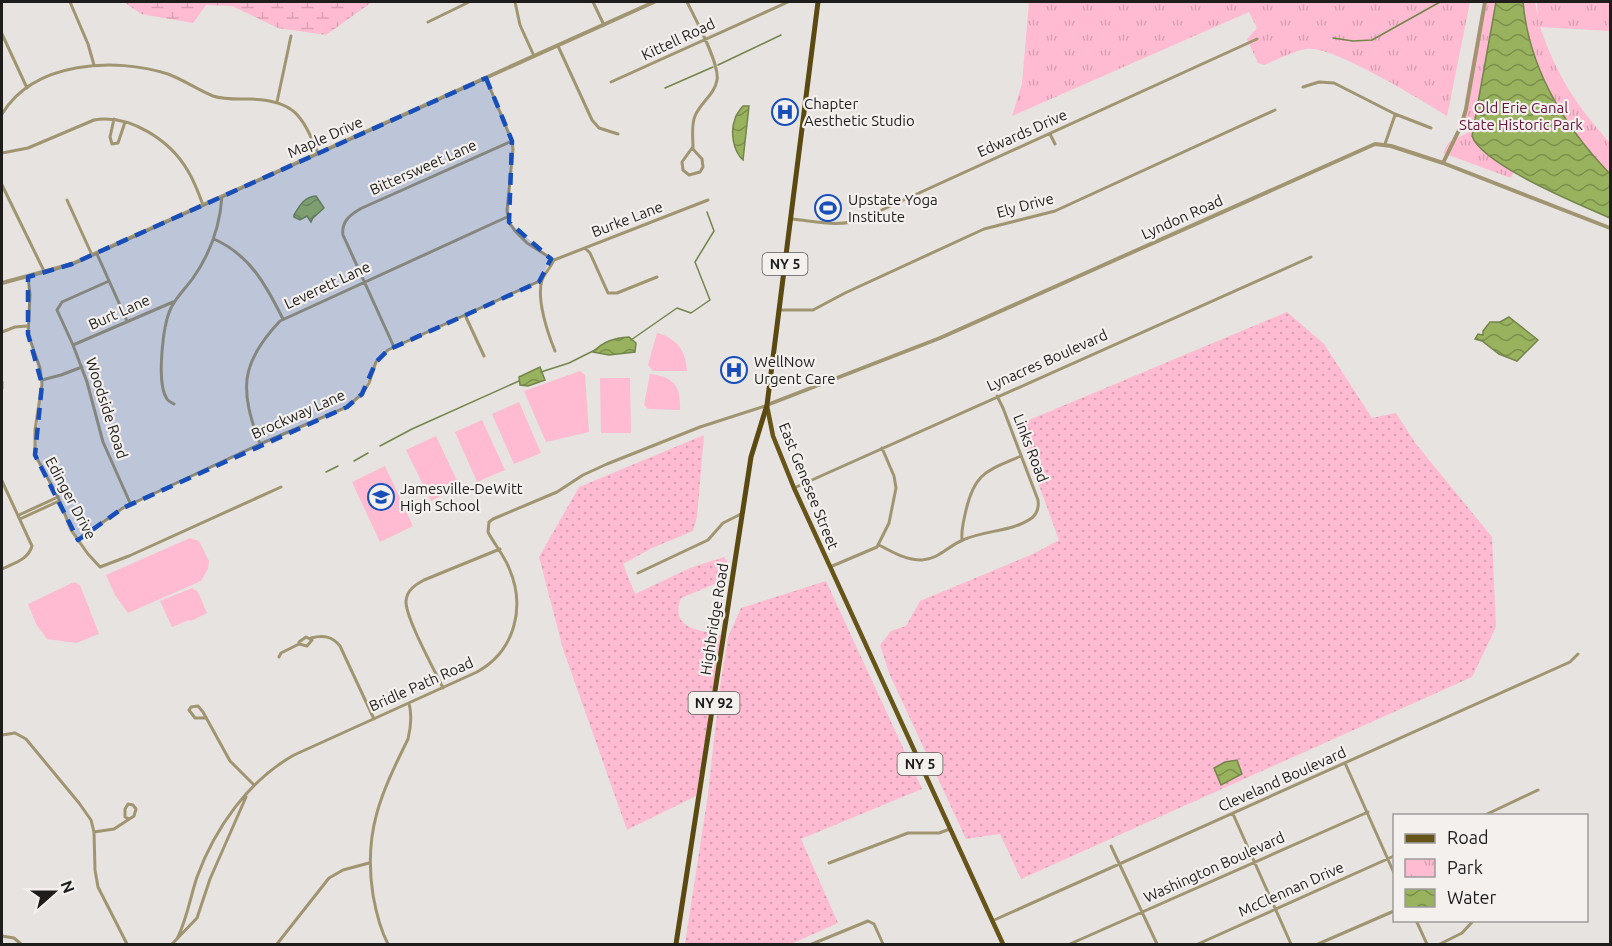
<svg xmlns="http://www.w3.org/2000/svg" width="1612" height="946" viewBox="0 0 1612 946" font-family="Ubuntu,sans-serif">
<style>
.grass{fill:url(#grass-dots)}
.wetland{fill:url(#wetland-marsh)}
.park{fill:url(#park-tufts)}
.garden{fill:#febbd2}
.water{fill:url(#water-waves);stroke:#73854a;stroke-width:1.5}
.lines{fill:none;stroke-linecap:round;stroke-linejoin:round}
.stream{stroke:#73854a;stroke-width:1.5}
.minor{stroke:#a19571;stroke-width:3}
.tertiary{stroke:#a19571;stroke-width:4}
.primary{stroke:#665419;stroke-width:4.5}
.trunk{stroke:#5a4911;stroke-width:5}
.marked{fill:#174eba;fill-opacity:0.2;stroke:#174eba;stroke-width:4.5;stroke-dasharray:12 8;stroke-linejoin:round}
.labels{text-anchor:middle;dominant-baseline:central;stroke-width:4.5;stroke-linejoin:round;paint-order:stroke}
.shield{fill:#f3f0ee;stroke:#5e5c5b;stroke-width:1.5}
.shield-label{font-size:14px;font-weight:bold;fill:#1e1d1c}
.street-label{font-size:15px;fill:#1e1d1c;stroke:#f3f0ee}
.poi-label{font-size:15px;fill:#1e1d1c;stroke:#f3f0ee;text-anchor:start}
.park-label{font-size:15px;fill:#64153a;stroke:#f3f0ee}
</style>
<defs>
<pattern id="grass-dots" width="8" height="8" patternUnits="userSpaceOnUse" patternTransform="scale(1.5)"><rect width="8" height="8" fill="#febbd2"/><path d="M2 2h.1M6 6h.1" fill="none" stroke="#d9a0b4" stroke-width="1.8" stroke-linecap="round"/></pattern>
<pattern id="wetland-marsh" width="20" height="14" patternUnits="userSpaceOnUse" patternTransform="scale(1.5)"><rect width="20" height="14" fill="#febbd2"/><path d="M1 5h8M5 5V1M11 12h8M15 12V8" fill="none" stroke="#d9a0b4"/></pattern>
<pattern id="park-tufts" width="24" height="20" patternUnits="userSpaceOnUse" patternTransform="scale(1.5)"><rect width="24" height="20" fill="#febbd2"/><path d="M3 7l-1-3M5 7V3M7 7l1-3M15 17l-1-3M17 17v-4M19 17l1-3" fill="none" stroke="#d9a0b4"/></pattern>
<pattern id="water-waves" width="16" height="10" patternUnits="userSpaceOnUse" patternTransform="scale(1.5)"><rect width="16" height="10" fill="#98b25d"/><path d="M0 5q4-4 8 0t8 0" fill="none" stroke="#7b904c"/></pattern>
</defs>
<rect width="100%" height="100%" fill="#e6e3e1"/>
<!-- grass -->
<path class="grass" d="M1287 312 1324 344 1372 418 1396 413 1416 444 1492 537 1496 627 1472 677 1021 879 1000 834 966 839 889 673 880 645 891 631 906 626 920 601 1033 554 1059 540 1017 425Z
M704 435 697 517 693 531 652 548 623 564 635 594 690 568 724 557 727 561 722 581 681 598C669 628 699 631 721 635L696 796 627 830 563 649 539 557 579 487Z
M826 581 922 789 801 839 838 923 791 944H685L708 794 720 687 728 637 741 608Z"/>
<!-- wetland -->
<path class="wetland" d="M124 2H372L326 35 278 28 232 6 206 5 193 23 141 14Z"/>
<!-- park -->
<path class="park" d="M1029 2H1470L1447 116C1423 101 1332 45 1307 49 1293 51 1277 60 1264 65L1258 63 1247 39 1257 28 1249 12 1012 116 1022 84Z
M1483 2H1535L1538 17 1537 2H1610V31L1540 27C1557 76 1576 105 1610 143V212L1515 170 1511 178 1443 153 1449 142 1469 132 1465 124V100Z"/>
<!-- garden -->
<path class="garden" d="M657 333C677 338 686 351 687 371H653L648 365Z
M580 371 585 375 589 432 546 442 524 391Z
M650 374C673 377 681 385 680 410L648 409 644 405Z
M600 378H630L631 433H601Z
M519 402 541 453 514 464 492 414Z
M482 420 505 470 477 482 455 432Z
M436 436 460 487 431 501 406 450Z
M385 466 413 526 380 542 352 482Z
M190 538 199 541 209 561 208 569 201 581 128 613 115 595 106 575Z
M74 582 80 585 99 634 76 643 47 639 36 624 28 604Z
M192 588 198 592 207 613 191 621 189 620 172 627 160 601Z"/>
<!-- water -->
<path class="water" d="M1496 2H1523C1529 69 1564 126 1610 174V218C1581 205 1482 165 1472 136Z
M743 106H749L743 160C733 151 730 131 735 119 736 114 740 110 743 106Z
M316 196 324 208 313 218 311 222 307 216 300 220 294 217V215C300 205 304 197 316 196Z
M1509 317 1538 340 1517 361 1499 354 1482 341 1475 339 1478 334 1483 335V331L1490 322H1500Z
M629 337 636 343 635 352 609 355 593 352C604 341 614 338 629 337Z
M540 367 545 380 528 386 520 385 519 377Z
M1237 760 1242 774 1221 785 1214 768 1225 762Z"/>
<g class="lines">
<!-- stream -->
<path class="stream" d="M1333 38 1353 41 1372 40 1440 2
M718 65 781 35
M665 88 713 67
M631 340 677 308 691 313 710 300 695 262 714 231 707 212
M541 372 569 363 597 349
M380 446 412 429 519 381
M354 461 368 453
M326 472 338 466"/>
<!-- minor -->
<path class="minor" d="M70 2 88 44 94 65
M515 2 520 25 534 56
M593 2 604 25
M687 2C695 18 720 64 717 80 715 94 700 103 695 116 691 125 693 138 693 148
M428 22 469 2
M2 34 27 88
M558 46 592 120 599 128 618 134
M486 78 512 141 513 149 507 211 509 222 515 231 527 243 554 260
M611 82 788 2
M1303 87 1319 82 1334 83 1395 114 1431 128
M277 102 291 36
M2 114C34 61 115 57 168 74 184 80 198 90 213 96 225 100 238 99 250 99 294 100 302 115 318 153
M114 119 110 137 112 144 118 143 125 122
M1050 134 1055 144
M1385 144 1395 115
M692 148 702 159 703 167 700 172 689 175 683 170 682 162Z
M2 153 28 148 94 120C130 114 170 140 188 171 194 181 199 194 203 205
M2 185 44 271
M67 200 92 255
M791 219C815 221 838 228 862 219L1257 39
M214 239C250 255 266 285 283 319
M585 248 590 253 608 293H617L657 277
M97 254 127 321
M554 260 708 200
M554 260C551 267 544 274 542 280 536 299 548 334 555 351
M28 277 30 295 28 334 40 368 42 384 35 430V455L58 497 71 530 88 554 100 567 129 556 281 487
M109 281 62 302 57 310 73 345 87 382 103 442 131 505
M779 310H813L845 293 984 229 1055 211 1275 110
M465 315 484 356
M2 332 15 327 27 326
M73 345 173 302
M394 347 343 235C341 221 351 214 362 208L512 141
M42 380 61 375 82 367
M2 382V388
M174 404C171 402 169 402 167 399 156 383 163 324 171 308 176 297 186 288 193 278 210 254 220 226 222 196
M260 444C240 391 239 364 280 321L507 217
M2 481 32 546C28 560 14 563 2 569
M794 488 1311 257
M19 515 58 497
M20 519 59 501
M962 539C961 529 964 520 966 510 975 472 987 471 1021 456
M78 540 123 508 260 444 347 407 362 394 369 383 376 362 388 350 542 280
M879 545C892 552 906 560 922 560 939 559 948 546 963 540 984 530 1014 532 1033 517 1038 512 1039 507 1038 500L1003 408 997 396
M830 567 877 547 889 523 896 488 894 476 882 448
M638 573 708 540 723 523 741 514
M311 638C323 635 332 636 340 646L374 719
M279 657 281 653 299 644 307 646 312 640 306 637 299 642V644
M443 688C435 671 405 617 406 601 407 590 415 585 424 580L500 549
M206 718H195L189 710 191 707 198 706 203 712 230 761 254 785
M2 735 15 733 26 739 79 803 91 820 94 832 95 870 98 887 127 944
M1345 763 1394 873
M1233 814 1291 944
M1483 816 1538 790
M94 832 114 829 134 816 136 809 133 805 128 804 125 809V817L129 819
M1111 846 1157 944
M829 863 908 833H939L950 829
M1416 920 1427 944
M992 921 1570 662 1578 654
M2 936 14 938 21 944
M177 939C187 919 190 898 197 877 215 828 248 781 294 755L477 672C515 651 526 607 509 568 504 555 494 544 488 532L489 522 493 519 557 492 583 475 607 464 700 427 765 406
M172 944 197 918 210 879 246 797
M277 944 329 878 343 870 369 863
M388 944C380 929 376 912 373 895 363 832 381 794 408 739 411 727 412 715 409 703
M812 944 868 921 874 924 883 944
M1070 944 1368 812
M1198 944 1394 856
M1318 944 1394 911
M1440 944 1462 933 1474 920"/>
<!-- tertiary -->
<path class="tertiary" d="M1443 163 1461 126 1466 109 1485 2
M2 283 72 264 654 2
M767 405 940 338 1375 144 1391 146 1443 163 1610 228"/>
<!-- primary -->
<path class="primary" d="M767 406 773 436 794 488 1003 944"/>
<!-- trunk -->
<path class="trunk" d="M676 944 751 457 767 405 818 2"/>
</g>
<!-- marked area -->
<path class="marked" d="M486 78 512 141 509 222 551 259 539 282 388 350 376 362 362 394 347 407 123 508 78 540 35 455 42 384 28 334V277L72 264Z"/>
<!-- icons -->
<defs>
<symbol id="hospital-ring" viewBox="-11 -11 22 22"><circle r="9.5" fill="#f3f0ee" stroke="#174eba" stroke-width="1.5"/><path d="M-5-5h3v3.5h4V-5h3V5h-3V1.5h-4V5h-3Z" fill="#174eba"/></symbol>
<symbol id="stadium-ring" viewBox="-11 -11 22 22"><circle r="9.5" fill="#f3f0ee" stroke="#174eba" stroke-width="1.5"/><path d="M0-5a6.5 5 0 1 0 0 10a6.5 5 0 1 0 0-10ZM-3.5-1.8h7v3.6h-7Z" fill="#174eba"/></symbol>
<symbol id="school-ring" viewBox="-11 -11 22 22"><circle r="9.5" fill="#f3f0ee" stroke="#174eba" stroke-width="1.5"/><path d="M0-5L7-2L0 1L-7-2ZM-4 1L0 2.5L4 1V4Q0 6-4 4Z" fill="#174eba"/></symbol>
</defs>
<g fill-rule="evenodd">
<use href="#hospital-ring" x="770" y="97" width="30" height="30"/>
<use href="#stadium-ring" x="813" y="193" width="30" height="30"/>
<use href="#hospital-ring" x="719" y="355" width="30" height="30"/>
<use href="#school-ring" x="366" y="482" width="30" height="30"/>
</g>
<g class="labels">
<!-- shield labels -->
<g class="shield">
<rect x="762.5" y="253" width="45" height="22" rx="4.5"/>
<rect x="688.5" y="692" width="51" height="22" rx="4.5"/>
<rect x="897.5" y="753" width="45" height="22" rx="4.5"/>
</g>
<g class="shield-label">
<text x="785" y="264">NY 5</text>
<text x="714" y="703">NY 92</text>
<text x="920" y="764">NY 5</text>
</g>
<!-- street labels -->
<g class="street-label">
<text transform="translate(678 39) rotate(-25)">Kittell Road</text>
<text transform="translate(1022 133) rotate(-24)">Edwards Drive</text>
<text transform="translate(325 137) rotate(-24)">Maple Drive</text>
<text transform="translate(423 167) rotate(-24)">Bittersweet Lane</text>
<text transform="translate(1025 205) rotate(-15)">Ely Drive</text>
<text transform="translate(1182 217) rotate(-24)">Lyndon Road</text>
<text transform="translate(627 219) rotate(-21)">Burke Lane</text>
<text transform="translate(327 285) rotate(-25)">Leverett Lane</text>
<text transform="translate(119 312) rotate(-24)">Burt Lane</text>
<text transform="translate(1047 360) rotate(-24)">Lynacres Boulevard</text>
<text transform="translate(107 408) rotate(72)">Woodside Road</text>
<text transform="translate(298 414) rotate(-24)">Brockway Lane</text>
<text transform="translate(1031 448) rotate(69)">Links Road</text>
<text transform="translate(809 486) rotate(68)">East Genesee Street</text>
<text transform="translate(71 498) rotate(62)">Edinger Drive</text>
<text transform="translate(714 619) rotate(-81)">Highbridge Road</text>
<text transform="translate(421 684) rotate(-24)">Bridle Path Road</text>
<text transform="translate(1282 779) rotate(-24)">Cleveland Boulevard</text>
<text transform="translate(1214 867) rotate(-24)">Washington Boulevard</text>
<text transform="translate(1291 889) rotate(-24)">McClennan Drive</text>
</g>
<!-- poi labels -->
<g class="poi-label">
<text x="804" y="103">Chapter<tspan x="804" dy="17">Aesthetic Studio</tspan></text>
<text x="848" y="199">Upstate Yoga<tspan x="848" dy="17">Institute</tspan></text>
<text x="754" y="361">WellNow<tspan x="754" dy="17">Urgent Care</tspan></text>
<text x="400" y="488">Jamesville-DeWitt<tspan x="400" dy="17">High School</tspan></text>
</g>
<!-- park labels -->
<g class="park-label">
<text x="1521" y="107">Old Erie Canal<tspan x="1521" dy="17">State Historic Park</tspan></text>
</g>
</g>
<!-- border -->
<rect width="1612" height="946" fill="none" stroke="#1e1d1c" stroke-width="6"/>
<!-- legend -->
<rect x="1393" y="814" width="195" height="108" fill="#f3f0ee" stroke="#9e9c9a" stroke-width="1.5"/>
<rect x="1405" y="834" width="30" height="9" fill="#665419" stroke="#9e9c9a" stroke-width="1.5"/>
<text x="1447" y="844" font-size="18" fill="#1e1d1c">Road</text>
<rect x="1405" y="859" width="30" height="18" fill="url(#park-tufts)" stroke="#9e9c9a" stroke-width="1.5"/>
<text x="1447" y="874" font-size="18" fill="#1e1d1c">Park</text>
<rect x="1405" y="889" width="30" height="18" fill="url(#water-waves)" stroke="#9e9c9a" stroke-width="1.5"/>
<text x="1447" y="904" font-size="18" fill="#1e1d1c">Water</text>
<!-- north arrow -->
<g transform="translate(54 892) rotate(69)" stroke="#f3f0ee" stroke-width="4.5" paint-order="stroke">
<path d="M0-4.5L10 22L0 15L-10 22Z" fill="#1e1d1c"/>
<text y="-9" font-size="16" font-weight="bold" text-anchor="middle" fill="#1e1d1c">N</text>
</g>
</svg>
